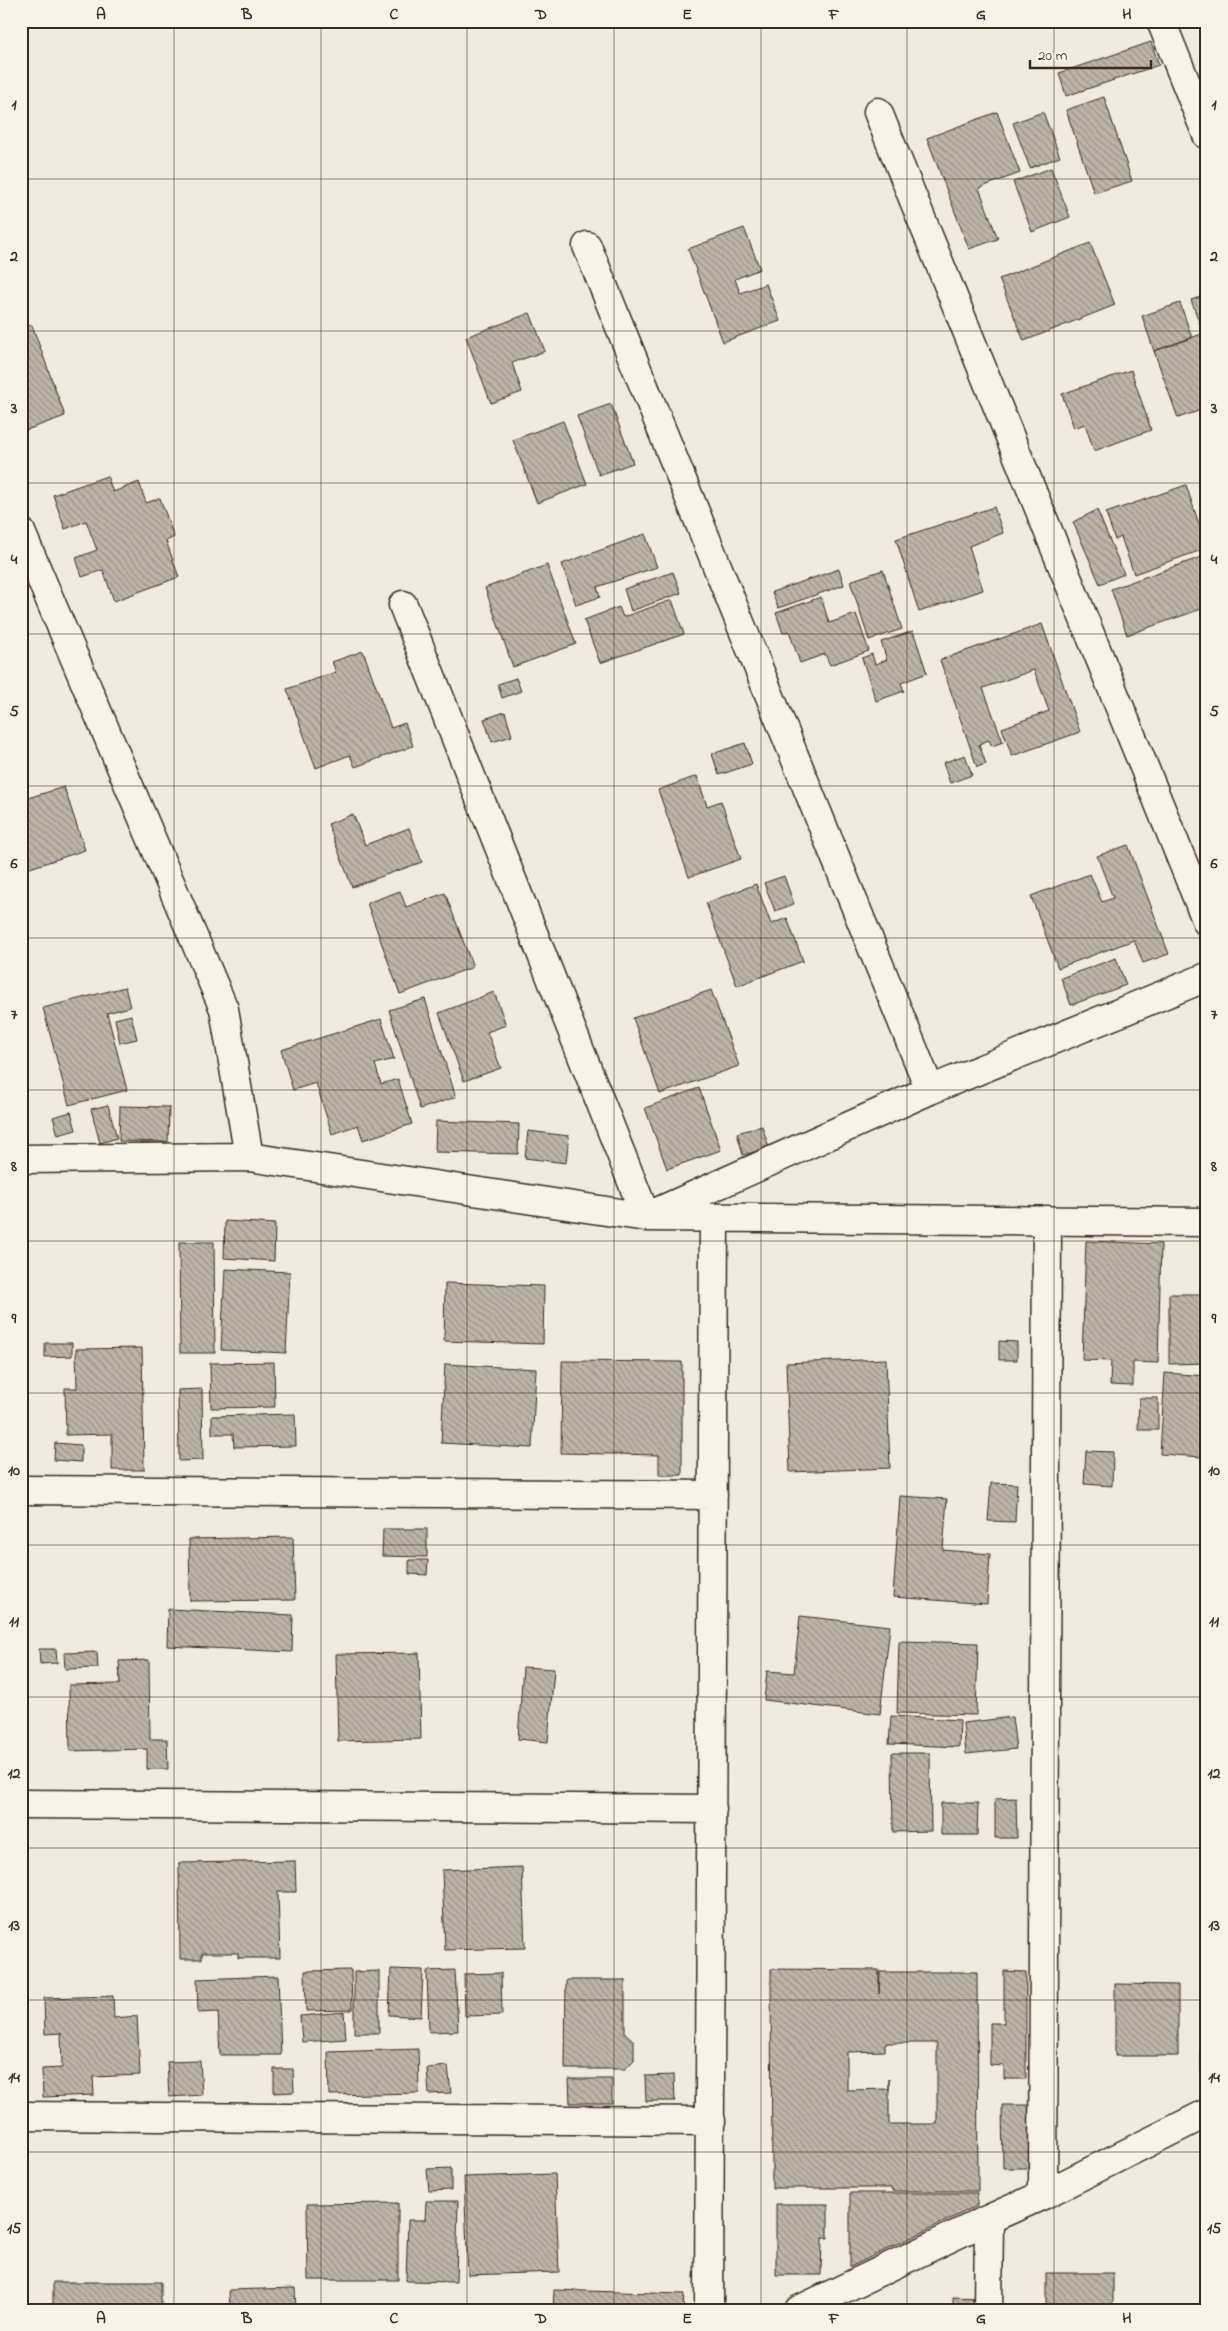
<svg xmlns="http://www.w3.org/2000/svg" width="1228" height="2331" viewBox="0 0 1228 2331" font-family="'Indie Flower',sans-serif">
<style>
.building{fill:url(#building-back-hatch);stroke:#3b2a1e;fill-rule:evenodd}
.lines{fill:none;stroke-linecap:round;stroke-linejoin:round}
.street-casing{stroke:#3b2a1e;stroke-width:31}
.street{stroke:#f7f3e8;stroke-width:28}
.grid{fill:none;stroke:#3b2a1e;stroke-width:1;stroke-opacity:0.55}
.neatline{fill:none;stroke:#3b2a1e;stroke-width:2}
.grid-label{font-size:16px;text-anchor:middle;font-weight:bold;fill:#3b2a1e}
</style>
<defs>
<pattern id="building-back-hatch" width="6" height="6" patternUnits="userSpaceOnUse" patternTransform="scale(1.25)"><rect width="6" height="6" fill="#bdb5aa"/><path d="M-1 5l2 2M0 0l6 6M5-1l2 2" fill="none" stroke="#9b938a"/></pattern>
</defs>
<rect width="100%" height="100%" fill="#efebe0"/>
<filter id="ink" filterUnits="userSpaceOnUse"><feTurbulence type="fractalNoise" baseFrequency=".02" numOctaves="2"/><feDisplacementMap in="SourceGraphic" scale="10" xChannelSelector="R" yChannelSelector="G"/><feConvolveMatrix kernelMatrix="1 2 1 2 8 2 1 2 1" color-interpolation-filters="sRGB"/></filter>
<g filter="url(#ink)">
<!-- building -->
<path class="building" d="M1151 42 1159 65 1066 96 1059 73Z
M1104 97 1132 181 1094 193 1066 110Z
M997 112 1020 173 979 188 998 239 969 249 927 138Z
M1043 112 1060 157 1030 168 1013 123Z
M1051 168 1070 217 1032 232 1013 182Z
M744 228 760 269 735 279 740 293 766 284 780 321 723 342 688 249Z
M1090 243 1115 305 1024 341 999 279Z
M1207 295V325L1201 327 1191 300Z
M1180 303 1192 338 1154 351 1142 316Z
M530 313 545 351 512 363 522 392 491 403 466 337Z
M32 325 65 416 21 432V328Z
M1207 332V408L1178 418 1154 351Z
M1131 370 1151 430 1094 451 1085 424 1074 428 1062 394Z
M611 404 633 463 599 475 577 416Z
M563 421 587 484 537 503 513 440Z
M107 476 113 492 139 482 146 503 160 498 174 537 166 541 179 577 114 601 103 570 82 577 76 558 97 550 86 521 65 529 53 495Z
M1186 485 1207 548 1134 574 1121 537 1115 540 1106 513Z
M994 507 1003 533 969 546 983 590 919 612 896 539Z
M1097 510 1124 574 1100 584 1073 522Z
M645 534 657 567 597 587 600 597 576 605 562 564Z
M1207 555V607L1127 635 1111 589Z
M547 565 576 644 513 667 485 588Z
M839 569 844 585 778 608 772 592Z
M883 570 902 629 869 640 850 581Z
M673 572 681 593 631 611 624 589Z
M821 597 829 623 856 614 869 651 830 665 825 654 800 663 789 631 783 633 776 613Z
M672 600 684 634 600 663 584 620 619 607 623 617Z
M1042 624 1080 732 1012 756 1002 728 1049 711 1034 670 983 688 1003 742 992 746 989 740 979 744 986 764 977 767 940 660Z
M913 631 927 673 901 683 904 691 876 701 862 658 872 654 875 664 887 660 881 642Z
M363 651 391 728 405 723 413 746 355 767 350 755 316 768 287 689 336 672 332 662Z
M516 678 521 691 502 698 498 684Z
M505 712 512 736 492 742 484 719Z
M745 743 752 764 719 775 712 754Z
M965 755 972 775 950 783 943 763Z
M697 776 707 806 721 801 741 859 689 877 658 790Z
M64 787 85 850 21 871V800Z
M353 814 365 845 409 828 422 862 352 887 328 824Z
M1128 845 1169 954 1143 963 1134 940 1058 968 1031 896 1090 874 1102 902 1113 898 1097 856Z
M784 876 794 904 775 911 764 883Z
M756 884 771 924 787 918 803 961 737 986 706 903Z
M400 891 406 907 445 893 473 967 400 994 367 903Z
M1116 958 1126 985 1071 1005 1061 978Z
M125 987 130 1007 107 1013 127 1090 69 1105 43 1008Z
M711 990 739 1066 660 1094 633 1018Z
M494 992 506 1025 487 1032 501 1068 464 1081 439 1013Z
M425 999 456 1097 420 1109 389 1010Z
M131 1015 137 1039 120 1043 115 1019Z
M381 1019 394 1059 375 1064 381 1084 398 1079 412 1124 363 1140 358 1125 332 1134 316 1083 293 1090 281 1050Z
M699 1088 721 1150 667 1169 645 1108Z
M108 1105 117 1138 100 1143 91 1109Z
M120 1106 169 1107 168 1142 119 1141Z
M71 1112 76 1130 58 1135 53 1117Z
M436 1121 519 1124 518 1154 435 1152Z
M762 1126 769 1148 743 1155 737 1133Z
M528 1131 569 1136 566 1163 525 1158Z
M225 1221 275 1224 274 1261 224 1258Z
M1086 1241 1161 1244 1158 1363 1133 1362V1386L1110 1385 1111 1361 1082 1360Z
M179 1242H214L215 1353H180Z
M225 1269 290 1272 286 1353 221 1350Z
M445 1283 544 1286 543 1344 444 1341Z
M1169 1294H1207V1363L1169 1364Z
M999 1341 1017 1342V1360H999Z
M45 1343H72V1356L45 1357Z
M142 1348 144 1470H112V1434L66 1435 65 1388H77L76 1349Z
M886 1359 890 1468 790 1472 786 1363Z
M562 1361 682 1362V1475H659V1455L561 1453Z
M274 1362 275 1407 211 1408 210 1363Z
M445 1364 536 1369 532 1448 441 1443Z
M1165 1373 1207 1376 1202 1457 1160 1454Z
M202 1389 203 1460 179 1461 178 1390Z
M1139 1398H1158V1430H1138Z
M295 1414 296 1446 234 1447 233 1434H212V1416Z
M55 1443 81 1445V1462L54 1460Z
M1086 1451 1113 1452 1112 1486 1084 1484Z
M991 1483 1017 1484 1015 1522 988 1521Z
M900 1496 947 1499 943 1550 990 1554 987 1604 893 1597Z
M383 1529H427V1557L382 1556Z
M293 1537 295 1600 190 1601 189 1539Z
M409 1560H428L427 1575 409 1574Z
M168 1609 293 1615 292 1652 167 1646Z
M800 1616 890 1626 880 1714 764 1700 767 1671 794 1673Z
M899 1641 978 1643 976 1715 897 1713Z
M39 1649H56L57 1663 40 1664Z
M97 1652 98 1668 65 1669 64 1653Z
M419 1653 421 1739 338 1741 336 1654Z
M149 1660 150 1739H167L168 1769H147V1749L70 1751 69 1685 120 1684 119 1661Z
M523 1667 554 1669 548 1742 518 1739Z
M891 1716 960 1720 959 1747 889 1744Z
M1012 1717 1016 1749 966 1754 963 1723Z
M892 1753H930L931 1831 893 1832Z
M1016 1798 1017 1838H995V1799Z
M941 1803H978L977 1835H941Z
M295 1861 296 1892H278L280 1958H238V1953H202V1959H180L179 1863Z
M522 1867 525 1948 445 1950 442 1870Z
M391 1969 423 1970 421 2017 389 2015Z
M771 1969 879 1970V1994L880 1972H977L978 2191H892V2188H772ZM885 2043H937V2124H889V2079V2089L847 2090V2052L885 2051Z
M351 1970 352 2010 306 2011 305 1971Z
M455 1970 458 2031 429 2032 427 1971Z
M379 1971V2033H354V1972Z
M1004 1971 1026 1972V2079H1004V2066L990 2065V2023H1004Z
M501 1973 502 2015 465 2016 464 1974Z
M278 1976 281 2055H220L218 2012 198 2013 197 1979Z
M566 1980H625V2033L634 2041V2060L625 2069H565Z
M1115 1984 1178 1985V2056H1115Z
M113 1996 114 2018 137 2016 140 2075 93 2077 94 2095 43 2097 42 2069 62 2068 61 2033 45 2034 44 1998Z
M344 2012 346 2039 302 2042 300 2016Z
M1201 2042H1207V2076H1201Z
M418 2049 419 2093 329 2095 328 2052Z
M200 2061 202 2095 169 2097 167 2062Z
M448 2066 451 2093 429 2094 427 2068Z
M274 2069H293L294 2092 274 2093Z
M674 2075 675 2101H646L645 2076Z
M569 2079H612V2103H570Z
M1002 2105H1030V2168H1003Z
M451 2168V2190L429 2191 427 2169Z
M555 2174 559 2272 468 2275 464 2177Z
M1205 2181H1207V2310H1200Z
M850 2193H977V2206L850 2267Z
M426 2201H458L456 2282 406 2281 408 2220H425Z
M398 2203V2280H308L307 2204Z
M776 2204H828V2238H822L821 2275H776Z
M1046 2273H1113V2310H1046Z
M53 2282H161V2310H53Z
M295 2288 296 2310H230L229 2290Z
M554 2290 684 2294 683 2310H553Z
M953 2297 980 2298V2310H953Z"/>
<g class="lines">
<defs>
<path id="street" d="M1161 21 1207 135
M878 112 1207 922
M587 246 930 1090
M21 532 224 1009 249 1157
M403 605 646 1217
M21 1159 249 1157 646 1217 1207 1222
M655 1213 930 1090 1207 977
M21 1490 713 1495
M21 1804 712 1809
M21 2116 711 2121
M1043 2195 1047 1220
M709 2310 714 1218
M799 2310 989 2219 1043 2195 1207 2113
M988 2310 989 2219"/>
</defs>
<!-- street casing -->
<use href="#street" class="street-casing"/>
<!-- street -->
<use href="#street" class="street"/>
</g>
</g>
<!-- grid -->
<path class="grid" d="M174 21V2310M321 21V2310M467 21V2310M614 21V2310M761 21V2310M907 21V2310M1054 21V2310M21 179H1207M21 331H1207M21 483H1207M21 634H1207M21 786H1207M21 938H1207M21 1090H1207M21 1241H1207M21 1393H1207M21 1545H1207M21 1697H1207M21 1848H1207M21 2000H1207M21 2152H1207"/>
<!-- margin -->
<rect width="1228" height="2331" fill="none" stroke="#f7f3e8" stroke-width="55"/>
<!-- scale -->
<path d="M1030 60v8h121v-8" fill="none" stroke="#3b2a1e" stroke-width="2.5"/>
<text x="1038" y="60" font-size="15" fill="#3b2a1e" stroke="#f7f3e8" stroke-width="4" paint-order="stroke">20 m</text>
<rect x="28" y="28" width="1172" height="2276" class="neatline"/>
<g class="grid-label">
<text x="101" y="19">A</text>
<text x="247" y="19">B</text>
<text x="394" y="19">C</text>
<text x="541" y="19">D</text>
<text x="687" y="19">E</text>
<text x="834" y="19">F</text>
<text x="981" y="19">G</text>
<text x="1127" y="19">H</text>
<text x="14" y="109">1</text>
<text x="1214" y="109">1</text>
<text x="14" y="261">2</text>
<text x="1214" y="261">2</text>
<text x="14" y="413">3</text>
<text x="1214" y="413">3</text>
<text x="14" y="564">4</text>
<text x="1214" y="564">4</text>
<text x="14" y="716">5</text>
<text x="1214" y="716">5</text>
<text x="14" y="868">6</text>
<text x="1214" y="868">6</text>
<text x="14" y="1019">7</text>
<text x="1214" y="1019">7</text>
<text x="14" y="1171">8</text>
<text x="1214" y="1171">8</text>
<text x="14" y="1323">9</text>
<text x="1214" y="1323">9</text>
<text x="14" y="1475">10</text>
<text x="1214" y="1475">10</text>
<text x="14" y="1626">11</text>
<text x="1214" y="1626">11</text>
<text x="14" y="1778">12</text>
<text x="1214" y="1778">12</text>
<text x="14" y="1930">13</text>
<text x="1214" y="1930">13</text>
<text x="14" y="2082">14</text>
<text x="1214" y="2082">14</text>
<text x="14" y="2233">15</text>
<text x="1214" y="2233">15</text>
<text x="101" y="2323">A</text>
<text x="247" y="2323">B</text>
<text x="394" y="2323">C</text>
<text x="541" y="2323">D</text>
<text x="687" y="2323">E</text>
<text x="834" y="2323">F</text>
<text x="981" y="2323">G</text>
<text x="1127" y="2323">H</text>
</g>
</svg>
